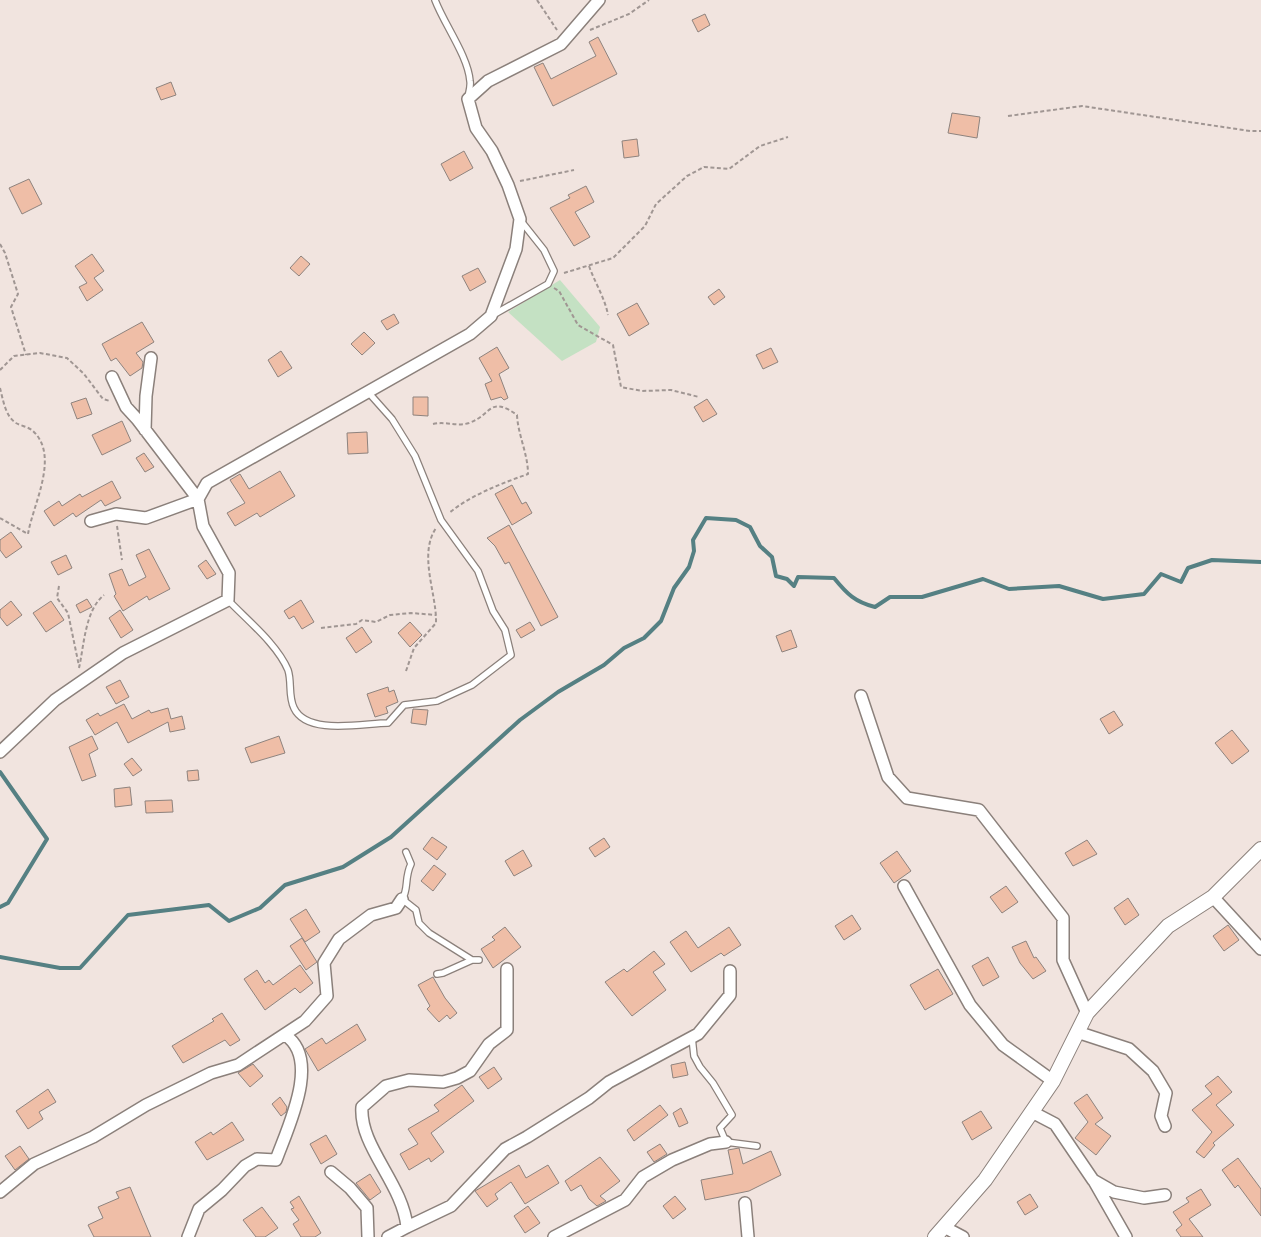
<svg xmlns="http://www.w3.org/2000/svg" width="1261" height="1237" viewBox="0 0 1261 1237" font-family="Rubik,sans-serif">
<style>
.green{fill:#c4e1c3}
.lines{fill:none;stroke-linecap:round;stroke-linejoin:round}
.stream{stroke:#558083;stroke-width:4}
.building{fill:#efbea7;stroke:#8e837e}
.service-casing{stroke:#8b807b;stroke-width:8}
.minor-casing{stroke:#8b807b;stroke-width:14}
.tertiary-casing{stroke:#8b807b;stroke-width:16}
.path{stroke:#a09693;stroke-width:2;stroke-dasharray:4 2.5;stroke-linecap:butt}
.service{stroke:#fff;stroke-width:5.5}
.minor{stroke:#fff;stroke-width:11}
.tertiary{stroke:#fff;stroke-width:14}
</style>
<rect width="100%" height="100%" fill="#f1e4df"/>
<!-- green -->
<path class="green" d="M560 280 600 327 596 342 562 361 508 312Z"/>
<g class="lines">
<!-- stream -->
<path class="stream" d="M0 772 47 839 8 903 0 907
M0 957 60 968H80L128 915 209 905 229 921 260 908 285 885 343 867 391 837 520 720 558 692 604 665 624 648 644 638 661 621 674 588 689 567 694 551 693 540 706 518 736 520 750 527 760 546 772 557 776 576 787 579 794 586 798 577 834 578C847 594 855 602 875 607L890 597H922L983 579 1009 589 1059 586 1103 599 1144 594 1161 574 1181 582 1188 568 1212 560 1261 562"/>
</g>
<!-- building -->
<path class="building" d="M705 14 710 25 698 32 692 20Z
M598 37 617 74 553 106 534 67 543 63 551 79 596 56 589 42Z
M171 82 176 95 161 100 156 88Z
M952 113 980 117 977 138 948 133Z
M637 139 639 156 624 158 622 141Z
M464 151 473 168 450 181 441 164Z
M29 179 42 204 22 214 9 188Z
M586 186 594 202 575 212 590 237 574 246 550 208 570 198 568 195Z
M92 254 104 271 94 278 103 290 87 301 79 287 87 283 75 266Z
M301 256 310 264 299 276 290 268Z
M478 268 486 282 470 291 462 276Z
M719 289 725 297 714 305 708 297Z
M637 303 649 324 629 336 617 314Z
M394 314 399 323 387 330 381 321Z
M142 322 154 342 136 353 143 362 142 368 130 376 116 358 111 361 102 344Z
M364 332 375 343 362 355 351 344Z
M497 347 509 368 499 374 508 398 504 400 501 397 491 400 485 384 492 381 479 358Z
M771 348 778 362 763 369 756 355Z
M281 351 292 368 278 377 268 360Z
M413 397H428V416L413 415Z
M86 398 92 414 77 419 71 403Z
M707 399 717 414 703 422 694 407Z
M122 421 131 441 102 455 92 435Z
M367 432 368 453 348 454 347 433Z
M144 453 154 467 145 472 136 458Z
M280 471 295 496 260 517 257 513 235 526 227 513 245 503 230 480 240 474 249 489Z
M112 481 121 498 105 506 101 500 76 517 73 513 54 526 44 511 59 501 62 506 80 494 82 497Z
M512 485 522 504 526 502 532 513 512 525 495 494Z
M509 525 558 617 541 626 509 562 505 564 495 546 487 538Z
M11 532 22 547 6 558 0 550V540Z
M149 549 170 589 149 600 147 596 123 611 114 596 116 594 109 574 122 569 129 586 146 577 136 555Z
M66 555 72 568 58 575 51 562Z
M206 560 216 574 207 579 198 566Z
M87 599 92 607 80 613 76 605Z
M301 600 314 622 302 629 294 616 289 619 284 611Z
M11 601 22 615 7 626 0 617V610Z
M51 601 64 620 46 632 33 613Z
M120 610 133 630 121 638 109 618Z
M410 622 422 635 410 647 398 633Z
M530 622 535 630 521 638 516 630Z
M362 627 372 642 356 653 346 638Z
M791 630 797 647 782 652 776 636Z
M120 680 129 697 116 704 106 687Z
M388 687 389 692 394 690 398 702 386 707 388 713 375 717 367 694Z
M124 704 132 719 149 710 151 713 168 708 171 719 182 716 185 729 170 732 168 722 128 743 117 722 95 735 86 720 98 713 100 716Z
M413 709 428 710 426 725 411 723Z
M1114 711 1123 725 1109 734 1100 719Z
M1232 730 1249 751 1232 764 1215 743Z
M92 736 98 749 89 754 96 776 82 781 69 747Z
M279 736 285 753 251 763 245 748Z
M132 758 142 770 133 776 124 764Z
M198 770 199 780 188 781 187 771Z
M130 787 132 805 115 807 114 789Z
M172 800 173 812 146 813 145 801Z
M432 837 447 847 437 860 423 849Z
M604 838 610 847 595 857 589 848Z
M1087 840 1097 854 1073 866 1065 853Z
M523 850 532 866 514 876 505 861Z
M897 851 911 871 894 883 880 863Z
M434 865 446 874 433 891 421 881Z
M1006 886 1018 902 1002 913 990 897Z
M1128 898 1139 915 1125 925 1114 908Z
M306 909 320 932 305 942 290 919Z
M852 915 861 929 844 940 835 926Z
M1228 925 1239 940 1224 951 1213 936Z
M505 927 521 947 493 968 481 949 495 940 492 937Z
M729 927 741 945 724 956 721 953 691 972 670 942 686 931 698 948Z
M302 938 317 962 306 970 290 946Z
M1026 941 1034 958 1036 957 1046 971 1033 979 1020 963 1012 947Z
M654 951 665 964 653 972 666 990 632 1016 605 982 624 969 627 972Z
M988 957 999 977 983 986 972 966Z
M300 965 313 983 300 993 295 988 265 1010 244 979 257 970 265 983 269 980 273 985Z
M938 969 953 994 925 1010 910 985Z
M433 977 445 998 457 1013 450 1019 447 1015 439 1022 427 1009 430 1006 418 985Z
M222 1013 240 1040 230 1046 225 1040 183 1063 172 1046 214 1021 212 1019Z
M357 1024 366 1040 318 1071 305 1049 322 1038 326 1044Z
M685 1062 688 1075 673 1078 671 1065Z
M253 1064 263 1076 250 1087 238 1073Z
M494 1067 502 1079 488 1089 479 1077Z
M1218 1076 1232 1092 1216 1105 1234 1125 1213 1143 1215 1145 1204 1158 1196 1152 1212 1132 1192 1110 1212 1094 1205 1086Z
M462 1085 474 1101 431 1133 444 1152 431 1162 429 1158 409 1170 400 1154 418 1144 408 1129 439 1111 434 1105Z
M48 1089 56 1102 39 1112 43 1119 28 1129 16 1111Z
M1087 1094 1103 1118 1095 1124 1111 1136 1096 1155 1075 1138 1088 1122 1074 1103Z
M280 1097 287 1107 286 1112 281 1116 272 1104Z
M660 1105 668 1115 634 1141 627 1130Z
M681 1108 688 1123 679 1127 673 1113Z
M981 1111 992 1128 972 1140 962 1122Z
M232 1122 244 1140 207 1160 195 1142 211 1132 213 1135Z
M326 1135 337 1154 321 1164 310 1144Z
M660 1144 667 1154 654 1162 647 1152Z
M20 1146 29 1159 15 1170 5 1156Z
M739 1148 743 1164 771 1151 781 1175 749 1191 705 1200 701 1180 733 1174 728 1150Z
M600 1157 620 1181 600 1196 606 1201 597 1206 589 1199 581 1185 571 1191 565 1181Z
M1238 1158 1261 1189V1216L1238 1185 1235 1188 1222 1170Z
M519 1165 526 1178 548 1165 559 1183 525 1204 511 1182 495 1194 498 1199 487 1207 475 1191Z
M370 1174 381 1192 370 1200 356 1183Z
M130 1187 151 1237H94L88 1225 103 1218 98 1207 119 1198 116 1192Z
M1201 1189 1211 1205 1189 1219 1203 1237H1181L1176 1230 1182 1225 1173 1212 1189 1202 1186 1198Z
M1030 1194 1038 1207 1025 1215 1017 1202Z
M299 1196 321 1233 315 1237H301L293 1224 299 1220 291 1209 294 1208 290 1202Z
M675 1196 686 1209 673 1219 663 1206Z
M528 1206 540 1223 525 1233 514 1216Z
M262 1207 278 1228 265 1237H256L243 1220Z"/>
<g class="lines">
<defs>
<path id="service" d="M435 0C444 24 468 56 470 81 471 86 469 92 468 97
M493 315 548 284 554 271 544 250 521 221
M228 600C247 620 277 644 288 670 292 682 288 696 294 708 307 736 364 723 388 723L404 705 437 701 472 685 511 655 505 630 493 611 478 571 441 520 415 456 392 419 368 392
M406 852 411 864C404 878 409 890 402 899L416 910 419 923 429 933 472 960H479
M437 974 443 973 472 960
M692 1037 694 1056 700 1067 713 1083 732 1115 720 1128 726 1142 757 1146"/>
<path id="minor" d="M145 430 146 396 151 358
M91 521 116 514 146 518 198 499 137 419 126 407 112 377
M861 696 888 777 907 798 979 810 1063 918V960L1087 1013
M0 752 55 700 123 653 228 600 229 573 203 526 198 499 207 483 470 334 491 316 516 249 520 219 508 185 492 151 476 128 468 99 488 81 561 44 599 0
M904 886 970 1005 1003 1045 1053 1081
M1213 897 1261 949
M1077 1032 1129 1049 1153 1071 1166 1093 1161 1116 1165 1126
M1032 1112 1055 1124 1093 1180 1114 1192 1144 1198 1165 1195
M331 1172 350 1188 367 1208 368 1237
M1094 1181 1126 1237
M0 1192 34 1164 93 1137 146 1105 211 1073 238 1065 305 1021 327 996 324 963 339 939 371 915 396 908 402 899
M745 1203 748 1237
M407 1227 451 1206 505 1149 527 1137 589 1098 609 1082 698 1034 730 995V971
M944 1227 963 1237
M188 1237 199 1209 222 1190 245 1166 257 1159 276 1160C287 1129 322 1059 285 1035
M388 1237 407 1227C403 1184 359 1146 362 1107L386 1086 409 1080 443 1082 457 1078 470 1071 489 1044 507 1030V969
M554 1237 625 1200 643 1177 672 1160 710 1144 726 1142"/>
<path id="tertiary" d="M935 1237 985 1180 1053 1081 1087 1013 1168 926 1213 897 1261 849"/>
</defs>
<!-- service casing -->
<use href="#service" class="service-casing"/>
<!-- minor casing -->
<use href="#minor" class="minor-casing"/>
<!-- tertiary casing -->
<use href="#tertiary" class="tertiary-casing"/>
<!-- path -->
<path class="path" d="M537 0 557 30
M590 30 629 14 649 0
M1008 116 1082 106 1250 131H1261
M520 181 574 170
M0 244 5 253 18 294 11 307 26 355
M589 266C595 283 605 298 608 315
M564 273 613 258 645 226 656 204 687 176 704 167 729 169 760 146 788 137
M554 288 559 291 578 325 613 345 621 387 642 391 671 390 699 397
M0 370 14 356 40 353 67 358 84 374 103 399 110 401
M0 388C3 399 5 416 16 423 21 426 29 427 33 431 60 456 33 504 28 534L0 518
M433 424C446 421 456 427 469 423 492 415 489 395 517 415 518 435 528 454 528 474 500 484 471 495 449 513
M117 526 122 560
M59 586 57 598 68 613 79 666
M321 628 356 624 362 620 376 622 390 615 411 613 436 615
M79 668C84 646 85 610 104 595
M406 671 414 648 436 623C437 594 418 555 436 528"/>
<!-- service -->
<use href="#service" class="service"/>
<!-- minor -->
<use href="#minor" class="minor"/>
<!-- tertiary -->
<use href="#tertiary" class="tertiary"/>
</g>
</svg>
